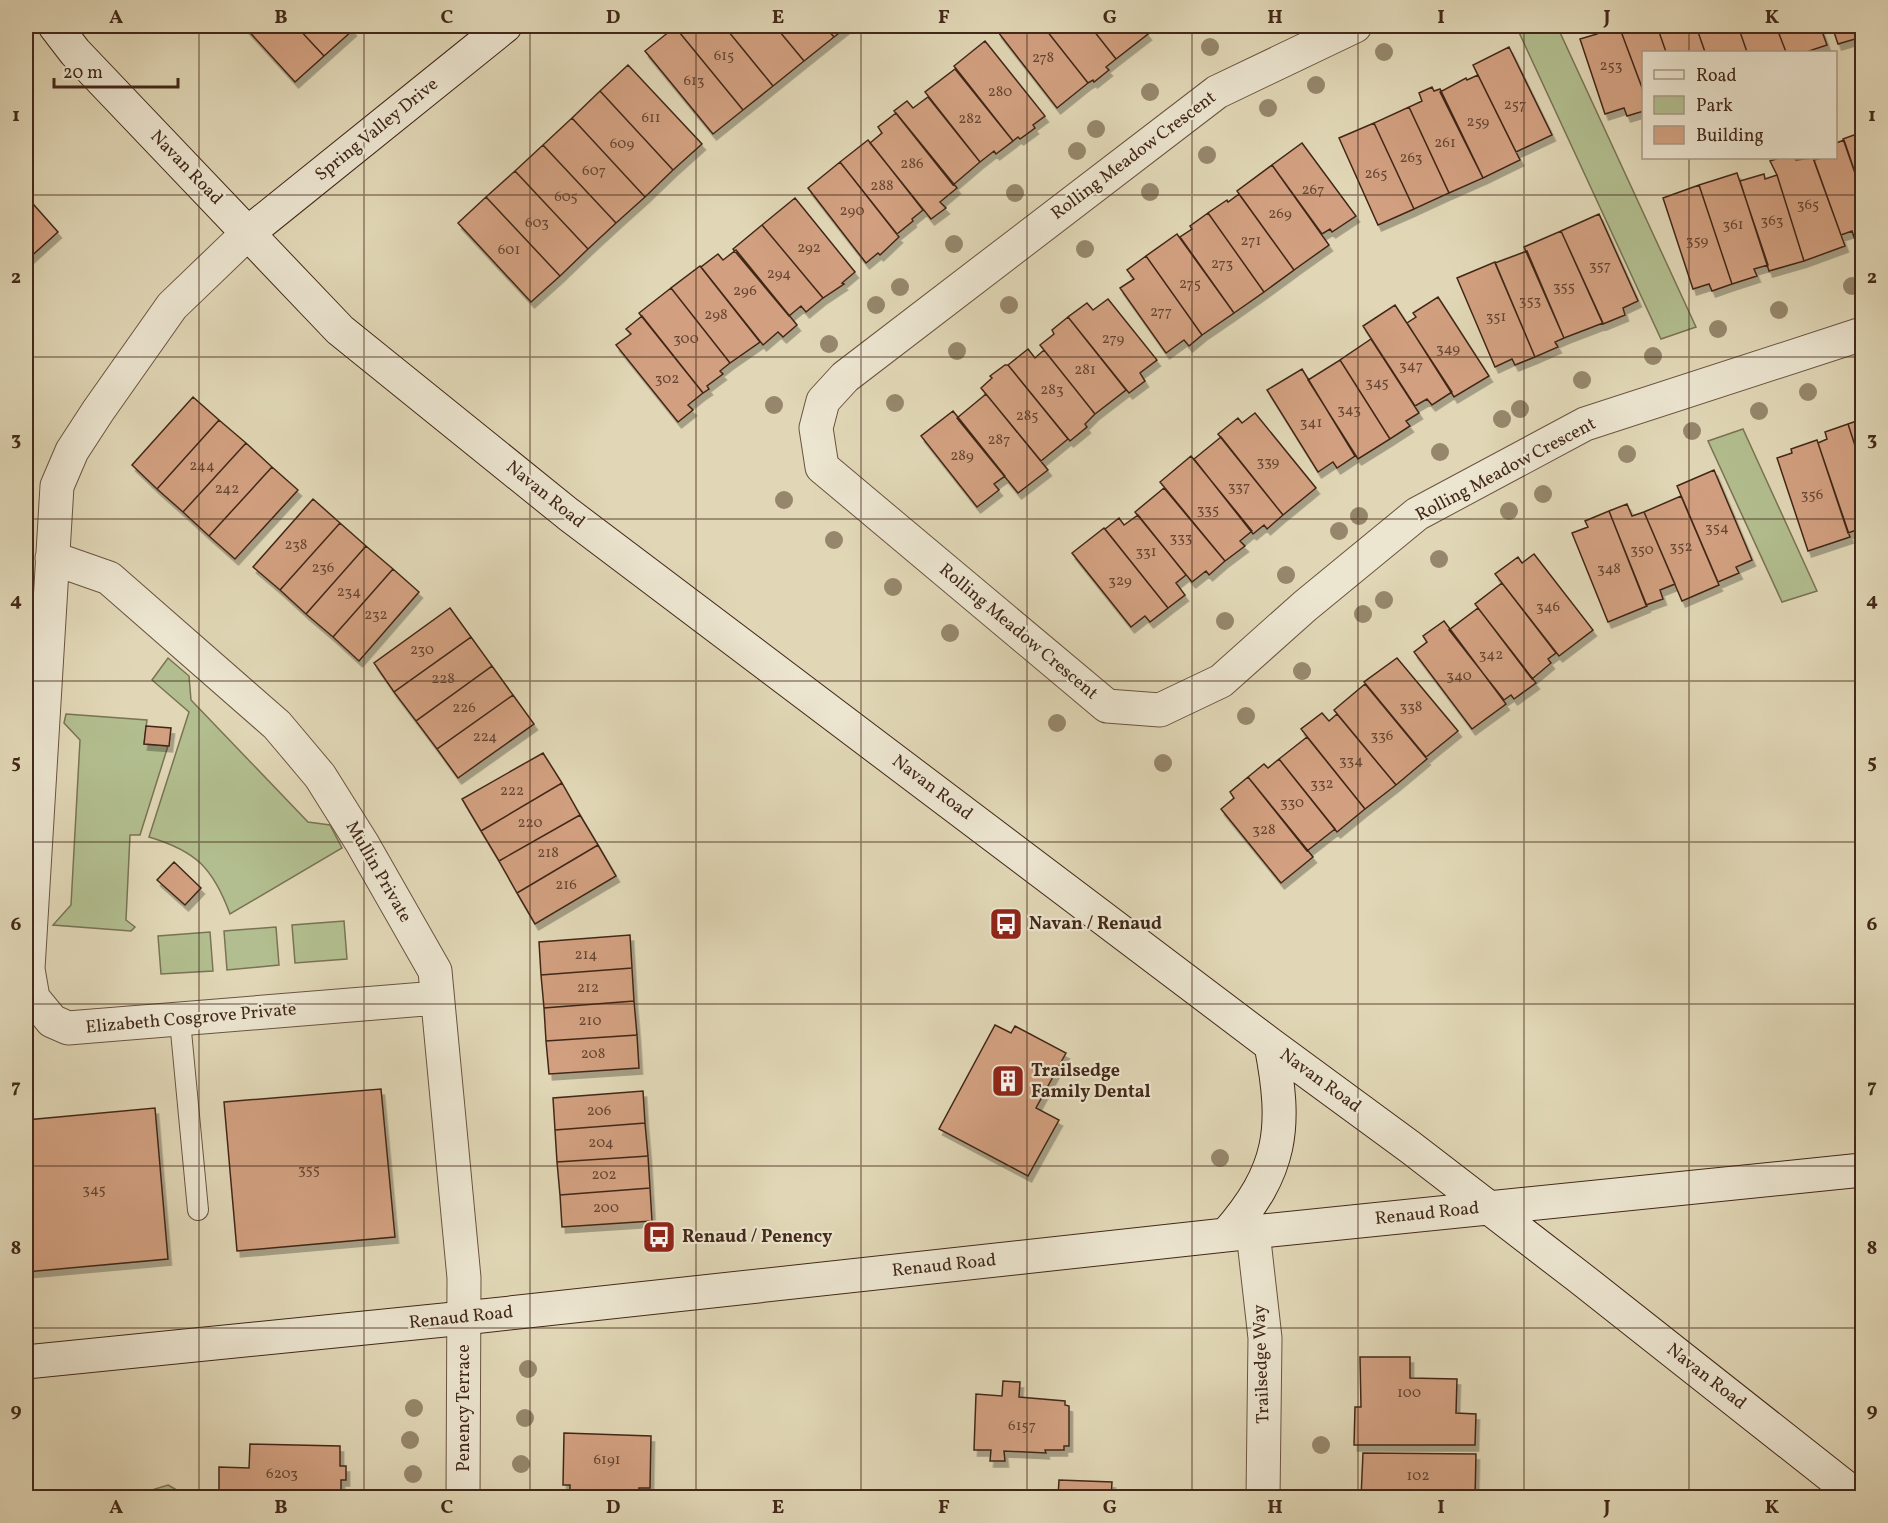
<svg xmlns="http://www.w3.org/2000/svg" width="1888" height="1523" viewBox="0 0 1888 1523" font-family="Vollkorn,serif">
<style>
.green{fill:#b2be8f;stroke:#7a7354;stroke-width:1.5}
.building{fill:#d2a080;stroke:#422818;stroke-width:1.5;filter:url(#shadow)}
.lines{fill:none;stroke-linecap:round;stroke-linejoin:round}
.lane-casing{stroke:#6a5440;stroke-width:22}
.street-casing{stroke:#6a5440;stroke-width:35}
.secondary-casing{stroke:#422818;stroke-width:35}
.lane{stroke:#ece5d0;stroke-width:20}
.street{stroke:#ece5d0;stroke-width:33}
.secondary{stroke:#ece5d0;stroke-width:33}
.tree{fill:#96876c}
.grid{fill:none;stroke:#422818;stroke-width:1.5;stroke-opacity:0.55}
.labels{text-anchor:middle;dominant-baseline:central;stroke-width:4.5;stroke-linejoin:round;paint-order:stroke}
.number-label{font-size:15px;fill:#664632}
.street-label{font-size:18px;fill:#422818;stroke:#ece5d0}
.poi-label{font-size:18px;font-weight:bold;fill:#422818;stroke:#ece5d0;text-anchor:start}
.neatline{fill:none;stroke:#422818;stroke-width:2}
.grid-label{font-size:20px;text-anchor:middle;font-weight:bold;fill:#422818}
</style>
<defs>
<filter id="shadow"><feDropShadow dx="3.5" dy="6" stdDeviation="0" flood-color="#0004"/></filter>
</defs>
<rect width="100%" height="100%" fill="#e1d7b6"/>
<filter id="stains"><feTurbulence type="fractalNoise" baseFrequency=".00333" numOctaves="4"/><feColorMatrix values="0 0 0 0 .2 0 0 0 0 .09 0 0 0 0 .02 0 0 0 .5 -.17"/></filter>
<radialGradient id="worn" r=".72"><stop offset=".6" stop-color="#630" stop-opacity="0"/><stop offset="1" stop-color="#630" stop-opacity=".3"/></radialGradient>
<!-- green -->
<path class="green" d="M1516 26H1557L1696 327 1661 339Z
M1743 429 1817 591 1782 602 1708 441Z
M168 658 189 676 191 700 308 822 330 825 342 848 230 914C213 868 196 851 149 837L189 712 152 680Z
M66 714 147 720 144 744 168 746 140 835H130L126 920 135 927 131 931 53 925 71 905 80 740 64 723Z
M344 921 347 959 295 963 292 925Z
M276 927 279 965 227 970 224 931Z
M210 932 213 971 161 974 158 936Z
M168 1485 189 1497H132V1496Z"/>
<!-- building -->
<path class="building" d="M244 26H296L324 56 295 82Z
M296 26H349L353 30 324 56Z
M677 26H724L773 86 743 110 675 27Z
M724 26H775L804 61 773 86Z
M775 26H824L834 37 804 61Z
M824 26H848L834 37Z
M1007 26H1043L1088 83 1057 108 998 32Z
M1043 26H1090L1116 59 1106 67 1109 70 1094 82 1093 80 1088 83Z
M1090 26H1142L1148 34 1116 59Z
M1594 26H1619L1644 93V111L1627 116 1624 108 1605 114 1580 39 1597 34Z
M1619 26H1657L1666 52H1644V93Z
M1657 26H1696L1705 52H1666Z
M1696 26H1738L1747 52H1705Z
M1738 26H1776L1786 52H1747Z
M1776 26H1820L1827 45 1806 52H1786Z
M1832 26H1862V37L1838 44Z
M675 27 743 110 713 134 645 51Z
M985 41 1045 116 1033 125 1035 128 1020 139 1018 137 1013 141 954 66Z
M1509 47 1552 135 1516 152 1473 65Z
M628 65 702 144 673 170 600 91Z
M955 69 1013 141 996 154 994 151 980 162 925 92Z
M1478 75 1520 160 1483 178 1440 92 1466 78 1467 80Z
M1432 87 1434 91 1440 89 1483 178 1449 193 1409 107 1422 101 1419 93Z
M600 91 673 170 645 197 572 118Z
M928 97 980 162 953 185 894 111 907 101 913 108Z
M1409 107 1449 193 1414 209 1374 123Z
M896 113 957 188 940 202 946 208 931 219 870 143 882 133 878 127Z
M572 118 645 197 616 223 543 145Z
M1374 123 1414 209 1378 225 1339 138Z
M1862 132V193L1843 139Z
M868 140 923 210 912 219 913 221 897 234 840 162Z
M1844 140 1862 193V241L1856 243 1852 231 1841 235 1814 160 1822 158H1836V143Z
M1302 143 1356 216 1332 232 1330 229 1322 234 1272 165Z
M543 145 616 223 588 249 515 171Z
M1779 158H1795L1796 160 1813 158 1845 246 1804 261 1777 175 1770 161Z
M840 162 899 237 880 255 878 253 866 263 808 188Z
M1272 165 1329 245 1294 270 1237 191Z
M515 171 588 249 560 276 486 197Z
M1737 173 1768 265 1754 269 1757 276 1732 284 1699 185Z
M1764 174 1765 179 1777 175 1804 261 1769 271 1740 181Z
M1699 185 1732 284 1712 291 1709 284 1693 289 1663 198Z
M1239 194 1294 270 1264 292 1208 213 1227 200 1228 202Z
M26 196 58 232 26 261Z
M486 197 560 276 531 302 458 223Z
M795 198 855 272 842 283 844 284 823 298 762 225Z
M1208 213 1264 292 1234 313 1180 237 1192 229 1190 226Z
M1599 214 1638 301 1623 308 1625 315 1603 324 1561 231Z
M762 225 823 298 806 312 801 306 789 316 733 249Z
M1561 231 1603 323 1564 338 1524 247Z
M1177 234 1234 313 1202 335 1146 256Z
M736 250 797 325 783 337 778 332 763 345 701 267 718 254 723 260Z
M1527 251 1564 338 1555 342 1558 347 1535 357 1495 263Z
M1146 256 1202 335 1189 346 1184 340 1166 353 1120 288 1134 279 1127 270Z
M1495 262 1535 357 1515 365 1512 359 1495 367 1457 278Z
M700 266 760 342 730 363 671 288Z
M671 288 730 363 720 371 723 374 707 386 709 389 703 393 639 313Z
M1438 297 1489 376 1454 397 1407 323 1416 317 1413 313Z
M1108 299 1157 360 1140 373 1145 381 1129 393 1068 317 1087 303 1093 310Z
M1395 305 1452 392 1432 405 1427 399 1415 406 1363 326Z
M642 316 703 393 688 405 693 410 678 422 616 345 631 334 626 329Z
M1068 317 1126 390 1095 414 1040 345 1054 334 1052 330Z
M1371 339 1419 413 1406 421 1410 426 1390 439 1340 360Z
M1028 349 1035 358 1044 350 1095 414 1085 424 1087 427 1070 441 1008 365Z
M1340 360 1390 439 1358 459 1308 380Z
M1005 365H1008L1068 439 1041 461 981 388 992 378 990 376Z
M1302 369 1355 456 1337 468 1333 462 1318 472 1267 390Z
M986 394 1048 470 1018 493 957 418Z
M193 397 219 420 157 489 132 465Z
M953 411 1005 476 994 484 999 490 977 507 921 436Z
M1255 413 1316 488 1283 515 1218 434 1238 418 1242 423Z
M1862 419V467L1848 424Z
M219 420 246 443 183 512 157 489Z
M1848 424 1862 467V528L1848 533 1818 443 1827 439 1825 432Z
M1221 437 1283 515 1267 529 1264 525 1253 534 1194 459Z
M1817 440 1850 537 1808 551 1777 458 1792 453 1791 449Z
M246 443 272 467 209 536 183 512Z
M1191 456 1252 531 1240 541 1245 546 1225 561 1160 482Z
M272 467 298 490 235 559 209 536Z
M1714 470 1752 560 1736 567 1739 573 1718 582 1677 486Z
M1164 488 1225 561 1209 575 1206 571 1192 582 1135 512Z
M1681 496 1719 585 1682 601 1644 512Z
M313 499 340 523 280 590 253 567Z
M1627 504 1632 516 1644 512 1675 584 1660 590 1663 599 1646 605 1609 511Z
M1609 511 1647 606 1608 622 1572 533 1588 527 1585 521Z
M1138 515 1186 575 1176 583 1185 595 1168 608 1105 529 1119 518 1124 525Z
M340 523 366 546 306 614 280 590Z
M1104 528 1168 608 1150 622 1145 616 1131 627 1072 553Z
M366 546 393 569 333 637 306 614Z
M1534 554 1593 630 1559 656 1495 574 1518 557 1522 563Z
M393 569 419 592 359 661 333 637Z
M1502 583 1556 653 1548 659 1551 663 1532 679 1475 604Z
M450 608 471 637 394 692 374 663Z
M1478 608 1536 683 1514 699 1511 695 1504 700 1449 630Z
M1444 621 1506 704 1472 729 1414 652 1427 642 1423 636Z
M471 637 492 666 416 721 394 692Z
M1397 658 1458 731 1426 757 1364 682Z
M492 666 513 695 437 749 416 721Z
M1365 684 1427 759 1396 785 1334 710Z
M513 695 534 724 458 778 437 749Z
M1322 713 1329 721 1337 714 1396 785 1365 809 1301 729Z
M146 726 171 728 169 746 144 744Z
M1307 737 1365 809 1337 832 1279 759Z
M543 753 562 783 481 831 462 799Z
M1279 759 1335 829 1307 851 1248 777 1264 764 1268 768Z
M1248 777 1313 857 1281 883 1221 809 1234 798 1230 792Z
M562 783 580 815 499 861 481 831Z
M580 815 598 845 517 893 499 861Z
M598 845 616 876 535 924 517 893Z
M174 862 201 888 185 905 157 880Z
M630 935 632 968 541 975 539 942Z
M632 968 634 1001 544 1008 541 975Z
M634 1001 637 1035 546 1041 544 1008Z
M995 1025 1011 1033 1015 1026 1066 1053 1036 1108 1059 1120 1028 1176 939 1129Z
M637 1035 639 1068 549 1074 546 1041Z
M381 1089 395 1237 237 1251 224 1102Z
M643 1091 645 1123 555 1130 553 1098Z
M155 1108 168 1259 26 1272V1120Z
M645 1123 648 1156 557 1162 555 1130Z
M648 1156 650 1188 560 1195 557 1162Z
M650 1188 652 1221 562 1227 560 1195Z
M1360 1357H1410V1378L1457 1379 1456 1413 1476 1414 1475 1445H1354L1355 1407H1361Z
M1003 1381 1020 1382 1019 1397 1065 1401V1405L1069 1406V1446H1064V1450H1045L1046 1453 1004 1451 1005 1461H990L991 1450H974L976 1394 1002 1396Z
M564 1433 651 1436 650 1488H639V1498H570V1485H563Z
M250 1444 340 1446V1466H346V1480H341V1498H219V1467L249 1468Z
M1363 1453 1476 1454 1475 1498H1361Z
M1059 1480 1112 1482 1111 1498H1058Z
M788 1491 867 1495 866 1498H787Z"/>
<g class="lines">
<defs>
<path id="lane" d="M180 1021 198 1210"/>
<path id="street" d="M1355 26 1217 92 845 377 823 401 816 428 822 467 1107 706 1160 710 1221 681 1305 606 1417 514 1585 424 1862 334
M248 233 172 306 98 411 72 451 57 486 28 969 33 998 52 1021 68 1028 437 998
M52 558 109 578 277 725 320 776 362 843 435 971 464 1278 463 1498
M1253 1232 1265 1338 1263 1498"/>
<path id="secondary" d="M55 26 75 52 340 330 568 514 1271 1045 1410 1147 1579 1277 1859 1498
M248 233 505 26
M1226 1235C1283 1170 1287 1128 1271 1045
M26 1362 464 1318 1253 1232 1862 1170"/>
</defs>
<!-- lane casing -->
<use href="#lane" class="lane-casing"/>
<!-- street casing -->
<use href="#street" class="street-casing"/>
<!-- secondary casing -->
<use href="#secondary" class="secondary-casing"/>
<!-- lane -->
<use href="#lane" class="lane"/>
<!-- street -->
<use href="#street" class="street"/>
<!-- secondary -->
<use href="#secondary" class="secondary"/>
</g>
<!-- trees -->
<g class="tree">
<circle cx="1210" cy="47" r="9"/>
<circle cx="1384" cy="52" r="9"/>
<circle cx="1316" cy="85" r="9"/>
<circle cx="1150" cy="92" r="9"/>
<circle cx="1268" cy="108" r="9"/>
<circle cx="1096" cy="129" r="9"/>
<circle cx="1077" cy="151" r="9"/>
<circle cx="1207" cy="155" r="9"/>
<circle cx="1150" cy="192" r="9"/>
<circle cx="1015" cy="193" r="9"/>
<circle cx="954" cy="244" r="9"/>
<circle cx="1085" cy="249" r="9"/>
<circle cx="1852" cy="286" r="9"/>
<circle cx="900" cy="287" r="9"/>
<circle cx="876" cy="305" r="9"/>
<circle cx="1009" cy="305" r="9"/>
<circle cx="1779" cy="310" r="9"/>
<circle cx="1718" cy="329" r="9"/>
<circle cx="829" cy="344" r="9"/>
<circle cx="957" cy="351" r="9"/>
<circle cx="1653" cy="356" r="9"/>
<circle cx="1582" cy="380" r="9"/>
<circle cx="1808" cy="392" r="9"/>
<circle cx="895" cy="403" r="9"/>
<circle cx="774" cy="405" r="9"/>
<circle cx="1520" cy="409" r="9"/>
<circle cx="1759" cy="411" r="9"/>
<circle cx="1502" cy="419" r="9"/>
<circle cx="1692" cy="431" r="9"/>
<circle cx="1440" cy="452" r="9"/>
<circle cx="1627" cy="454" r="9"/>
<circle cx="1543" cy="494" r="9"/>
<circle cx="784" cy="500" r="9"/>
<circle cx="1509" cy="511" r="9"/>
<circle cx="1359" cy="516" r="9"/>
<circle cx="1339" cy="531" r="9"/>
<circle cx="834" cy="540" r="9"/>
<circle cx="1439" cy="559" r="9"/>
<circle cx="1286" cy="575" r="9"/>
<circle cx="893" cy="587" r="9"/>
<circle cx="1384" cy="600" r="9"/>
<circle cx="1363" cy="614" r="9"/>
<circle cx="1225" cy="621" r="9"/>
<circle cx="950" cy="633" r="9"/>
<circle cx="1302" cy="671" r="9"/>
<circle cx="1246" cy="716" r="9"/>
<circle cx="1057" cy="723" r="9"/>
<circle cx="1163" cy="763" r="9"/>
<circle cx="1220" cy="1158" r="9"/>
<circle cx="528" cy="1369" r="9"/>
<circle cx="414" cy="1408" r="9"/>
<circle cx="525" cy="1418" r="9"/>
<circle cx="410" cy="1440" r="9"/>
<circle cx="1321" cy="1445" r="9"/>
<circle cx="521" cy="1464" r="9"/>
<circle cx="413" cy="1474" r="9"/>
</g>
<!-- grid -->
<path class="grid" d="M199 26V1498M364 26V1498M530 26V1498M696 26V1498M861 26V1498M1027 26V1498M1192 26V1498M1358 26V1498M1524 26V1498M1689 26V52M1689 158V1498M26 195H1862M26 357H1862M26 519H1862M26 681H1862M26 842H1862M26 1004H1862M26 1166H1862M26 1328H1862"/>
<!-- icons -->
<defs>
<symbol id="bus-square" viewBox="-11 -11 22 22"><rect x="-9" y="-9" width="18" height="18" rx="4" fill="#8f2418" stroke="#ece5d0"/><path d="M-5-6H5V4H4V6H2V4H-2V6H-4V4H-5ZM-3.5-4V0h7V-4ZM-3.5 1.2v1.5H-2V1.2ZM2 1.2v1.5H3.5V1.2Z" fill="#fff"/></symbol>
<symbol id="building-square" viewBox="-11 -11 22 22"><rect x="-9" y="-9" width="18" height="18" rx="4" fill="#8f2418" stroke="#ece5d0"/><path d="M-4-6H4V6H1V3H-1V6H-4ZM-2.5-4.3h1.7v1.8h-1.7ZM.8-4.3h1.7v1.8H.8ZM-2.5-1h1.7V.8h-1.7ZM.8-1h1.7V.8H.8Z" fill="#fff"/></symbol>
</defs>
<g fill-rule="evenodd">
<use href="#bus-square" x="987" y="905" width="38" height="38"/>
<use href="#building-square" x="989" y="1062" width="38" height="38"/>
<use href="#bus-square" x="640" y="1218" width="38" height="38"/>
</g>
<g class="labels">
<!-- number labels -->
<g class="number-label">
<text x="724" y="56">615</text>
<text x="1043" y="58">278</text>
<text x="1611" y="66">253</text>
<text x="694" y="81">613</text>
<text x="1000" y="92">280</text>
<text x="1515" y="105">257</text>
<text x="651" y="118">611</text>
<text x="970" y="119">282</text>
<text x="1478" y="122">259</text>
<text x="1445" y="143">261</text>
<text x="622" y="144">609</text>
<text x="1411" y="158">263</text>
<text x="912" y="164">286</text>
<text x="594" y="171">607</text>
<text x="1376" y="174">265</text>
<text x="882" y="186">288</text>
<text x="1313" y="190">267</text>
<text x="566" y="197">605</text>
<text x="1808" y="205">365</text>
<text x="852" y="211">290</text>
<text x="1280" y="214">269</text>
<text x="1772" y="221">363</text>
<text x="537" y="223">603</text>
<text x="1733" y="225">361</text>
<text x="1251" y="241">271</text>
<text x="1697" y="241">359</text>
<text x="809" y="248">292</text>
<text x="509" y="250">601</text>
<text x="1222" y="264">273</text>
<text x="1600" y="266">357</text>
<text x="779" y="274">294</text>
<text x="1190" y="284">275</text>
<text x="1564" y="287">355</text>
<text x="745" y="291">296</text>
<text x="1530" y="301">353</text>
<text x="1161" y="312">277</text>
<text x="716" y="315">298</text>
<text x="1496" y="317">351</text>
<text x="686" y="339">300</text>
<text x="1113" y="339">279</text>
<text x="1448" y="349">349</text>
<text x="1411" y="366">347</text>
<text x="1085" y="370">281</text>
<text x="667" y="379">302</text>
<text x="1377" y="383">345</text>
<text x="1052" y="390">283</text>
<text x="1349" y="410">343</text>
<text x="1027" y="416">285</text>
<text x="1311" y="423">341</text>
<text x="999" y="440">287</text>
<text x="962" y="456">289</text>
<text x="1268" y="462">339</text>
<text x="202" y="466">244</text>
<text x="1239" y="487">337</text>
<text x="227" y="489">242</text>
<text x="1812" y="495">356</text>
<text x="1208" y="510">335</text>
<text x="1717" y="528">354</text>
<text x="1181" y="538">333</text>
<text x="296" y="545">238</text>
<text x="1681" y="547">352</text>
<text x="1642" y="550">350</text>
<text x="1146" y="552">331</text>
<text x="323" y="568">236</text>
<text x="1609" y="569">348</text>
<text x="1120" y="581">329</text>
<text x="349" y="592">234</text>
<text x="1548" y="607">346</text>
<text x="376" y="615">232</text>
<text x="422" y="650">230</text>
<text x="1491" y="655">342</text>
<text x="1459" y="676">340</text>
<text x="443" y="679">228</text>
<text x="1411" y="707">338</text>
<text x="464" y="708">226</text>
<text x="1382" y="736">336</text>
<text x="485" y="737">224</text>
<text x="1351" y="761">334</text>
<text x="1322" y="784">332</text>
<text x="512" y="791">222</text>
<text x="1292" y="803">330</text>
<text x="530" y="823">220</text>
<text x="1264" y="830">328</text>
<text x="548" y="853">218</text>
<text x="566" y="885">216</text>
<text x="586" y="955">214</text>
<text x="588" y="988">212</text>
<text x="590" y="1021">210</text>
<text x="593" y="1054">208</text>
<text x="599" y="1111">206</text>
<text x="601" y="1143">204</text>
<text x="309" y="1170">355</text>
<text x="604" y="1175">202</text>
<text x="94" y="1190">345</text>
<text x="606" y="1208">200</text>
<text x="1409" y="1393">100</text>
<text x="1022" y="1426">6157</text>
<text x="607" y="1460">6191</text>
<text x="282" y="1474">6203</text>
<text x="1418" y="1476">102</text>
</g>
<!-- street labels -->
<g class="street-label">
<text transform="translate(377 130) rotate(-39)">Spring Valley Drive</text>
<text transform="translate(1134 156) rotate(-37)">Rolling Meadow Crescent</text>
<text transform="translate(186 168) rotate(46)">Navan Road</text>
<text transform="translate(1506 470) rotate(-28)">Rolling Meadow Crescent</text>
<text transform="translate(545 495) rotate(39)">Navan Road</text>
<text transform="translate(1018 632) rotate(40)">Rolling Meadow Crescent</text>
<text transform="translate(932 788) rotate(37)">Navan Road</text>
<text transform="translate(378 872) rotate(60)">Mullin Private</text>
<text transform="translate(191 1019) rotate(-5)">Elizabeth Cosgrove Private</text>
<text transform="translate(1320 1081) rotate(36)">Navan Road</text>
<text transform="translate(1427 1214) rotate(-6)">Renaud Road</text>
<text transform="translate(944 1266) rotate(-6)">Renaud Road</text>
<text transform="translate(461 1318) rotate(-6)">Renaud Road</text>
<text transform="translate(1262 1364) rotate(-92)">Trailsedge Way</text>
<text transform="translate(1706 1377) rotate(38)">Navan Road</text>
<text transform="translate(464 1408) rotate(-90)">Penency Terrace</text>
</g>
<!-- poi labels -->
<g class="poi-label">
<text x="1029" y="924">Navan / Renaud</text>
<text x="1031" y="1071">Trailsedge<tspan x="1031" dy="21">Family Dental</tspan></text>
<text x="682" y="1237">Renaud / Penency</text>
</g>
</g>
<!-- margin -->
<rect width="1888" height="1523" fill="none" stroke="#e1d7b6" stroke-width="66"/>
<!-- legend -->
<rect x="1642" y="51" width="195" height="108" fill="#ece5d0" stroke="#a89986" stroke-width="1.5"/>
<rect x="1654" y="70" width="30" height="9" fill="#ece5d0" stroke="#a89986" stroke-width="1.5"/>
<text x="1696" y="81" font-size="18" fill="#422818">Road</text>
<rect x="1654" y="96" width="30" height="18" fill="#b2be8f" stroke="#a89986" stroke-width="1.5"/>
<text x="1696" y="111" font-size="18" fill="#422818">Park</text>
<rect x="1654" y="126" width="30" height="18" fill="#d2a080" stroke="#a89986" stroke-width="1.5"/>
<text x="1696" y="141" font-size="18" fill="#422818">Building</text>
<!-- scale -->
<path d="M54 78v9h124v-9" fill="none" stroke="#422818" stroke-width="3"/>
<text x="63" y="78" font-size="18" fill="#422818" stroke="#ece5d0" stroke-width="4.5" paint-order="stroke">20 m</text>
<rect x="33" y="33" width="1822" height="1457" class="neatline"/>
<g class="grid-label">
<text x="116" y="23">A</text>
<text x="281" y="23">B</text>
<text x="447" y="23">C</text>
<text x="613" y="23">D</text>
<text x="778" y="23">E</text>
<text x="944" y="23">F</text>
<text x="1110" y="23">G</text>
<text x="1275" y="23">H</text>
<text x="1441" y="23">I</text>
<text x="1607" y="23">J</text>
<text x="1772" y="23">K</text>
<text x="16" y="121">1</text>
<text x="1872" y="121">1</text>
<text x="16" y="283">2</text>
<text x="1872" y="283">2</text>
<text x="16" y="445">3</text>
<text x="1872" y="445">3</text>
<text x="16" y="606">4</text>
<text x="1872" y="606">4</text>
<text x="16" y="768">5</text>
<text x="1872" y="768">5</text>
<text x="16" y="930">6</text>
<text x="1872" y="930">6</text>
<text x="16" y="1092">7</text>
<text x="1872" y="1092">7</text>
<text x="16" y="1254">8</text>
<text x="1872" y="1254">8</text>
<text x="16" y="1416">9</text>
<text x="1872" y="1416">9</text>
<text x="116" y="1513">A</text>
<text x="281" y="1513">B</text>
<text x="447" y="1513">C</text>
<text x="613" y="1513">D</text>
<text x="778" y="1513">E</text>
<text x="944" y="1513">F</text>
<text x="1110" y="1513">G</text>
<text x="1275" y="1513">H</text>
<text x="1441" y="1513">I</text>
<text x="1607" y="1513">J</text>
<text x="1772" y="1513">K</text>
</g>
<rect width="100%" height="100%" filter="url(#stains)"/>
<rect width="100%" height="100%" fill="url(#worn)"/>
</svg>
